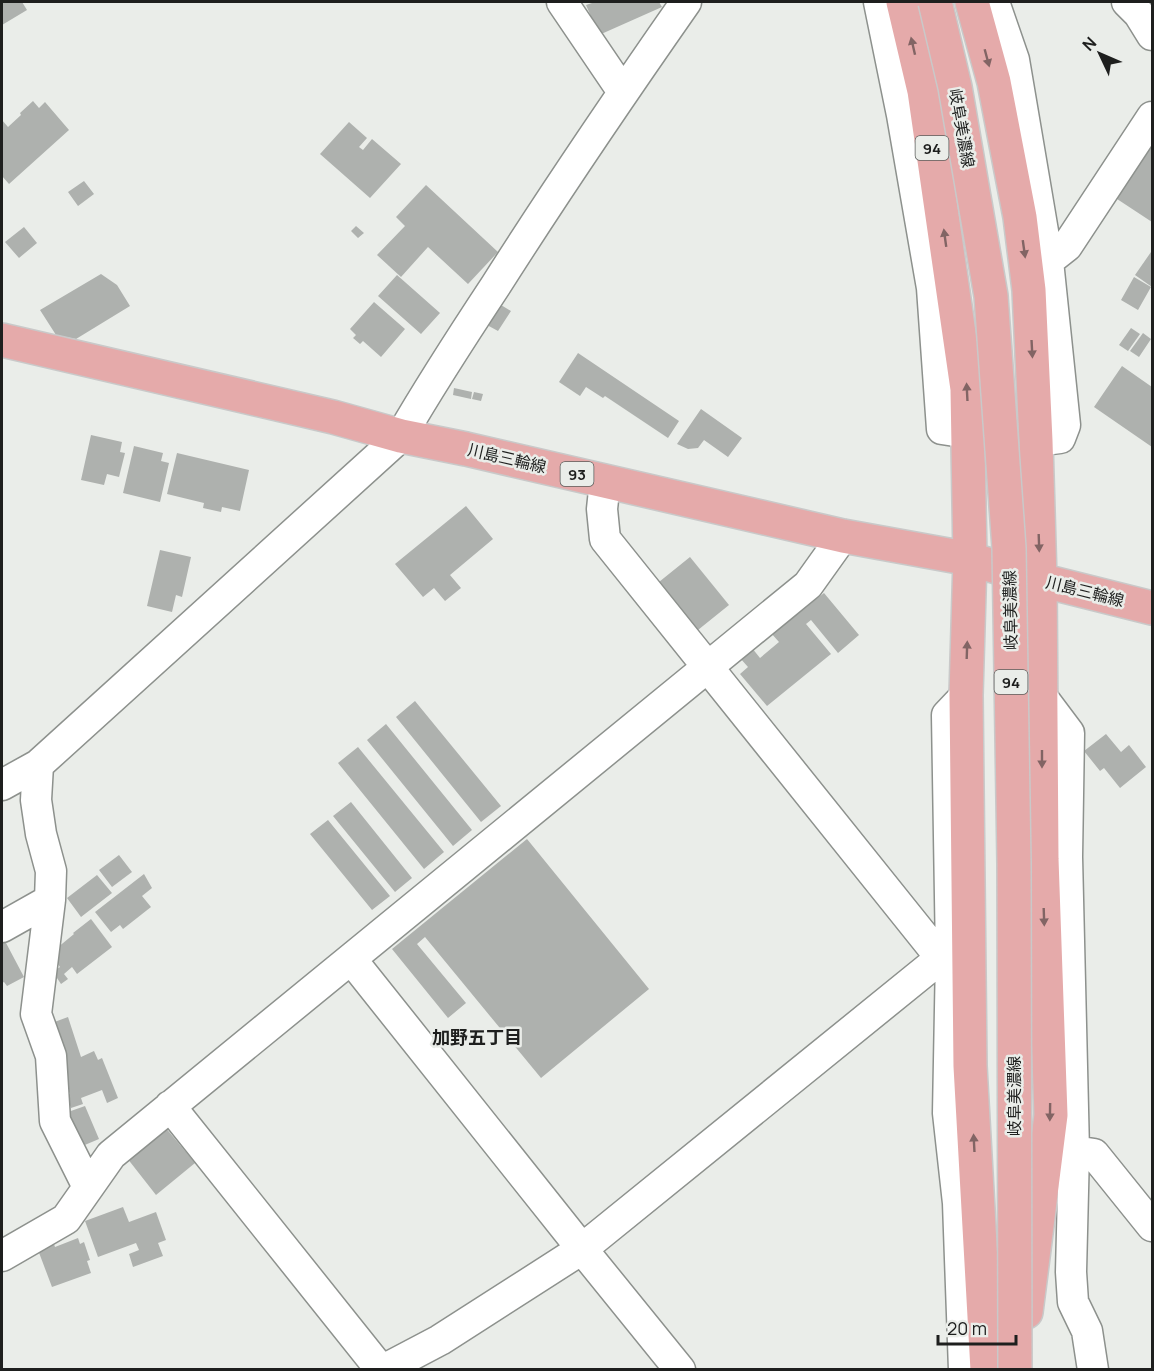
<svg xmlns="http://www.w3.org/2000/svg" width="1154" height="1371" viewBox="0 0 1154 1371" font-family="Manrope,'Noto Sans JP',sans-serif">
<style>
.building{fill:#aeb1ae}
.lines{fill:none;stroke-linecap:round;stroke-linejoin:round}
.minor-casing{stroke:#8d918d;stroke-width:33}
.major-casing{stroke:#c9c9c9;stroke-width:36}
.minor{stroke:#fff;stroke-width:30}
.major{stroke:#e5aaaa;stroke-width:33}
.major-bridge-casing{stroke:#c9c9c9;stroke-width:36;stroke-linecap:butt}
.major-bridge{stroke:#e5aaaa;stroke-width:33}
.oneway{fill:#826464}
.labels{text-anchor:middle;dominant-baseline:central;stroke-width:5;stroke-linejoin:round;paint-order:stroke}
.shield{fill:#eaede9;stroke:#5b5d5b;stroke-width:1.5}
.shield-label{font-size:15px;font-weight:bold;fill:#1e1f1e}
.street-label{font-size:16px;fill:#1e1f1e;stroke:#eaede9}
.neighbourhood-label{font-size:18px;font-weight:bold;fill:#1e1f1e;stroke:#eaede9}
</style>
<rect width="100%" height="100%" fill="#eaede9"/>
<!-- building -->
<path class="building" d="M2 2H22L27 10 2 25Z
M595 2H659L662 7 599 35 586 5Z
M33 101 39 108 45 102 69 130 9 184 2 176V120L8 127 21 115 20 113Z
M349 122 367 138 359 147 363 150 372 139 401 164 370 198 320 154Z
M1152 138V222L1114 197Z
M84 181 94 194 78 206 68 192Z
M426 185 498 252 468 284 428 247 401 277 377 255 405 226 396 217Z
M356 226 364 233 358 238 351 231Z
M24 227 37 243 19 258 5 242Z
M1151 252 1152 253V287L1135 275Z
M101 274 117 285 130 306 76 339 56 335 40 310Z
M397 275 440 313 421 334 378 296Z
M1134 277 1151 287 1138 310 1121 300Z
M374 302 405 329 381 357 363 341 360 344 353 338 356 335 350 329Z
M501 305 511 311 498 331 487 325Z
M1131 328 1140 334 1128 351 1119 345Z
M1143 333 1151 339 1139 357 1130 351Z
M578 353 679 421 668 438 605 396 603 398 586 387 580 396 559 382Z
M1122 366 1152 387V447L1094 407Z
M454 388 472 392 471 399 453 395Z
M474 392 483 394 481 401 472 399Z
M701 409 742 438 728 457 704 440 698 448 688 449 677 444Z
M91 435 122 442 120 452 125 453 119 477 107 474 104 485 81 480Z
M134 446 163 453 161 461 169 463 160 502 123 493Z
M177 453 249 470 240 511 222 507 221 512 203 508 204 503 167 494Z
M466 506 493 539 450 575 461 588 445 601 434 588 423 597 395 564Z
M160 550 191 557 182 597 176 595 172 612 147 606Z
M690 557 729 605 693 634 654 586Z
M824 593 859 635 838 653 811 620 806 624 831 654 767 706 740 674 748 667 740 658 752 648 760 658 779 642 771 633 796 612 798 614Z
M415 701 501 806 481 822 396 717Z
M386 724 472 830 453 846 367 740Z
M1106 734 1121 752 1129 745 1146 767 1120 788 1104 768 1100 771 1084 751Z
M358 747 444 852 424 869 338 763Z
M351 802 412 878 395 892 333 816Z
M328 820 390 896 372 910 310 834Z
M527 839 649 989 541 1078 425 937 417 944 466 1003 448 1018 392 949Z
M119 855 132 872 112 887 99 870Z
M144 874 152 888 142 896 151 907 123 929 120 925 111 932 95 912Z
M97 875 112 893 81 917 67 898Z
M91 919 112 947 77 974 72 967 64 974 68 979 61 984 53 972 60 967 52 956 59 951 57 948 74 934 73 933Z
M5 941 24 977 7 986 4 982 2 983V943Z
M68 1017 81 1057 94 1051 98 1060 102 1058 118 1098 107 1103 102 1090 81 1098 83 1104 71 1108 66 1095 70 1094 60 1070 49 1024Z
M85 1106 99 1139 80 1147 75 1127 68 1112Z
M165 1127 195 1163 156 1195 127 1158Z
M123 1207 129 1222 156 1212 166 1240 158 1243 163 1256 133 1267 129 1254 139 1250 136 1243 98 1257 85 1221Z
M78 1238 80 1244 84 1242 90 1260 87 1261 91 1273 52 1287 38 1250 54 1244 55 1247Z"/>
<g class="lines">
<defs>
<path id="minor" d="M562 2 623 92
M879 2 902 115 932 288 942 429 968 433
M994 2 1014 60 1048 261 1065 425 1060 438 1036 441
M1127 2 1139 14 1152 35
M1048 261 1067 246 1152 117
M605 481 602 509 605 539 941 958
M1042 697 1069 733 1067 857 1074 1151 1071 1272 1073 1302 1087 1331 1093 1370
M38 765 36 800 41 834 51 871 50 900 36 1014 51 1056 55 1121 88 1187
M2 785 38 765 401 436C431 384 463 335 496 285 557 189 621 95 686 2
M2 927 50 900
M351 959 582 1249 680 1370
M170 1106 381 1370
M1074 1151 1094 1154 1152 1226
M2 1256 66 1219 111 1155 808 585 843 536
M383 1370 440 1340 582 1249 941 958 951 957
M964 1370 958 1203 948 1113 951 957 947 715 966 695"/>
<path id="major" d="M903 2 924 91 967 389 970 559 966 695 970 1066 987 1370
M972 2 994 82 1020 217 1029 290 1036 441 1040 580 1042 859 1051 1115 1026 1312
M2 340 333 417 401 436 466 449 843 536 970 559 1040 580 1152 608"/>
</defs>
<!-- minor casing -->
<use href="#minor" class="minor-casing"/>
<!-- major casing -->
<use href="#major" class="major-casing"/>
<!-- minor -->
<use href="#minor" class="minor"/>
<!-- major -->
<use href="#major" class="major"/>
<defs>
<path id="major-bridge" d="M935 2 955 87 991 296 1009 548 1014 863 1015 1370"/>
</defs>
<!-- major-bridge casing -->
<use href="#major-bridge" class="major-bridge-casing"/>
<!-- major-bridge -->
<use href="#major-bridge" class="major-bridge"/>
</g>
<!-- one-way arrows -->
<defs><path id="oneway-solid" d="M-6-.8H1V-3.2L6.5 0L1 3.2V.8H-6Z" transform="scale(1.5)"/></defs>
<g class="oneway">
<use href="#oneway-solid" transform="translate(913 46) rotate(-103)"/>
<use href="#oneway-solid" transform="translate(987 58) rotate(75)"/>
<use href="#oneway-solid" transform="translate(945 238) rotate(-98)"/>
<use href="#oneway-solid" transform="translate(1024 249) rotate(82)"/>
<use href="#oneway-solid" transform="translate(1032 349) rotate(87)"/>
<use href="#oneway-solid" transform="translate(967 392) rotate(-93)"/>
<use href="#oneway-solid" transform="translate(1039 543) rotate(88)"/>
<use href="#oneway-solid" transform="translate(967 650) rotate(-88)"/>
<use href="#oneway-solid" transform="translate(1042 759) rotate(90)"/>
<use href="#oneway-solid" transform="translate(1044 917) rotate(88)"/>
<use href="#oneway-solid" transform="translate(1050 1112) rotate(91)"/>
<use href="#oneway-solid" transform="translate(974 1143) rotate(-93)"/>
</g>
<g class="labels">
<!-- shield labels -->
<g class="shield">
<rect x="915.5" y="136" width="33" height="24" rx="4.5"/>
<rect x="560.5" y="462" width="33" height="24" rx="4.5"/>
<rect x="994.5" y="670" width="33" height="24" rx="4.5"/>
</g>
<g class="shield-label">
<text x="932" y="148">94</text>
<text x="577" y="474">93</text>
<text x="1011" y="682">94</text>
</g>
<!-- street labels -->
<g class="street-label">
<text transform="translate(962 128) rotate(80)">岐阜美濃線</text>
<text transform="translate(507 458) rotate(13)">川島三輪線</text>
<text transform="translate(1085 591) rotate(14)">川島三輪線</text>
<text transform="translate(1010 610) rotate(-91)">岐阜美濃線</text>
<text transform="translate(1014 1096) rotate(-90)">岐阜美濃線</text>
</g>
<!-- neighbourhood labels -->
<g class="neighbourhood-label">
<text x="477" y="1037">加野五丁目</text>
</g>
</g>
<!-- border -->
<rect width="1154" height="1371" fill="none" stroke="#1e1f1e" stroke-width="6"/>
<!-- north arrow -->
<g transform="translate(1100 54) rotate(314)" stroke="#eaede9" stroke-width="4.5" paint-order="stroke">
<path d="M0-4.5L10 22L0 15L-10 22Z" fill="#1e1f1e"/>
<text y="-9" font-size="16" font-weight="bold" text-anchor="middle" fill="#1e1f1e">N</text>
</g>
<!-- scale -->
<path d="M938 1335v9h78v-9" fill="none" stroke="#1e1f1e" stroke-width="3"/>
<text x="947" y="1335" font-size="18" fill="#1e1f1e" stroke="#eaede9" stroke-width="4.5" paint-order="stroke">20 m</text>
</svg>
